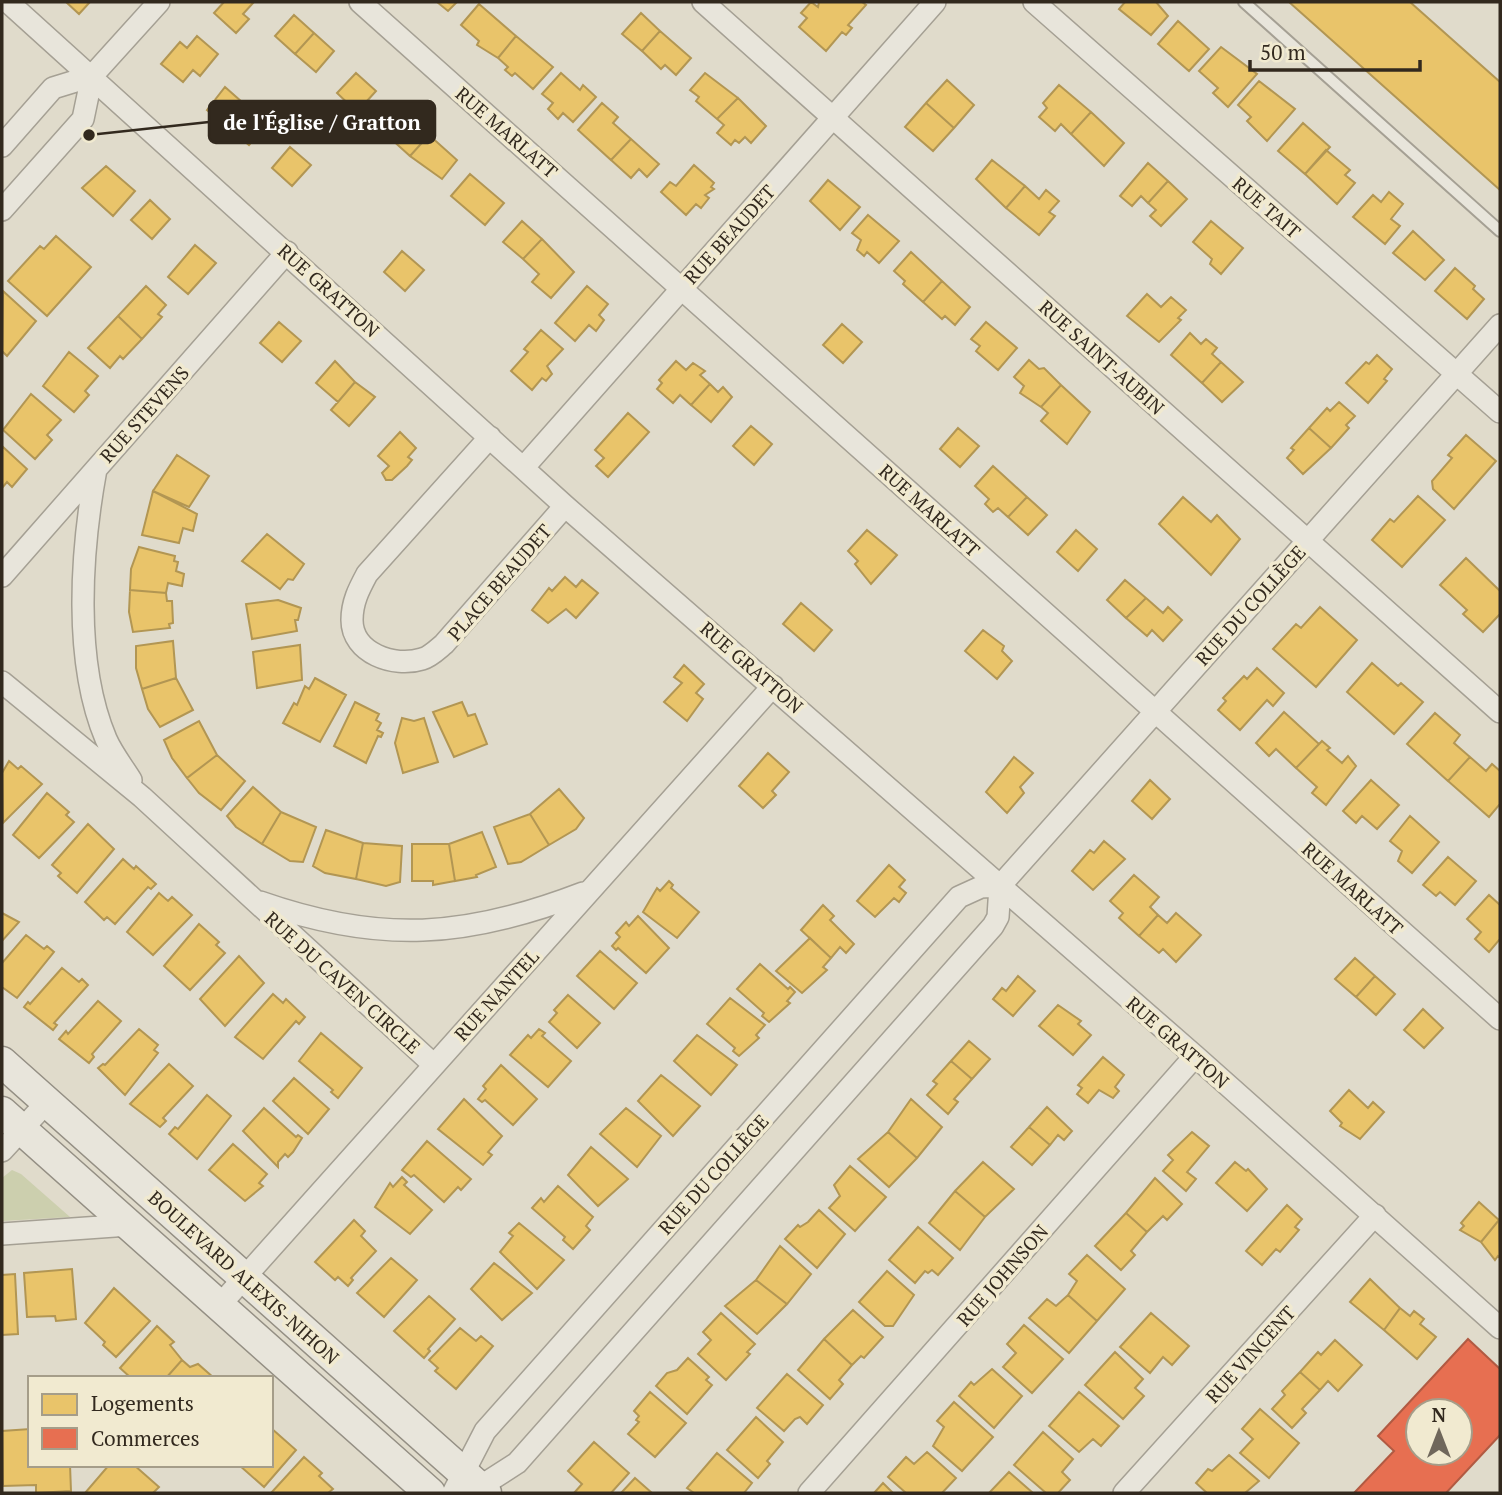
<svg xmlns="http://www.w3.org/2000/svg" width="1502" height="1495" viewBox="0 0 1502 1495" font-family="'PT Serif',serif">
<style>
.green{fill:#cccfae}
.homes{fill:#e9c46a;stroke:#b29653;stroke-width:2}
.shops{fill:#e76f51;stroke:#b15a42;stroke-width:2;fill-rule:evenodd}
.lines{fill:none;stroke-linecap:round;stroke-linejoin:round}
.lane-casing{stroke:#a5a094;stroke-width:14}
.street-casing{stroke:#a5a094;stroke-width:24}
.secondary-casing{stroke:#948f84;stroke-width:33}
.lane{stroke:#e8e5db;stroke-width:10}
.street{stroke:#e8e5db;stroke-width:21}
.secondary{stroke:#e8e5db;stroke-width:30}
.labels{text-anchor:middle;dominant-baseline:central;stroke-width:7;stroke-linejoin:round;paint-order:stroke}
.street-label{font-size:19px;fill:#32291e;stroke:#f1ead0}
.leader{fill:none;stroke:#32291e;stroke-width:2.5}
.callout-dot{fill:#32291e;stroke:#f1ead0;stroke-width:2.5}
.callout{fill:#32291e;stroke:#32291e;stroke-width:2.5}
.callout-label{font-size:21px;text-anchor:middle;font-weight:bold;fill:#fff}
</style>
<rect width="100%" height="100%" fill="#e0dbcb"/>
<!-- green -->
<path class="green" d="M12 1170 21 1174 70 1217 2 1221V1178Z"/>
<!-- homes -->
<path class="homes" d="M66 2H90L79 14Z
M224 2H254L243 14 249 19 236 33 214 13Z
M437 2H457L448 11Z
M811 2 818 7 819 2H862L866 5 848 25 852 28 846 35 842 32 826 51 799 27 807 18 801 13Z
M1125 2H1156L1168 16 1151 35 1119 9Z
M1289 2H1410L1500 82V190Z
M479 4 516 36 498 58 477 45 479 41 461 25Z
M641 13 660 31 642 51 622 34Z
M294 15 314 33 295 54 275 36Z
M1178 21 1209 49 1189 71 1158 44Z
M660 31 691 58 676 75 665 65 661 69 642 51Z
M314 33 334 51 316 72 295 54Z
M197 36 218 54 200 76 193 70 183 82 161 64 180 42 187 48Z
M516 36 553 67 533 89 515 73 512 76 505 70 508 67 498 58Z
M1221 47 1257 74 1228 107 1213 93 1218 88 1199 71Z
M356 73 376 91 357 112 337 93Z
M561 73 580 90 583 85 596 97 573 122 563 113 558 119 548 109 553 103 542 94Z
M705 73 738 98 717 119 696 101 699 97 690 90Z
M947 80 974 105 954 128 926 103Z
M1259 81 1295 109 1267 141 1247 121 1251 117 1238 105Z
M1059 85 1091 112 1071 134 1061 124 1055 131 1039 117 1047 108 1043 103Z
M225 87 267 124 249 145 207 110Z
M738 98 766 126 751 143 745 137 739 143 735 140 731 145 717 133 724 125 717 119Z
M602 103 618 117 613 123 631 139 611 160 578 130Z
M926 103 954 128 933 151 905 127Z
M1091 112 1124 143 1104 166 1071 134Z
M408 117 429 135 410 156 390 138Z
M1303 123 1330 147 1305 174 1278 151Z
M429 135 457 160 442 179 410 156Z
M631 139 659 164 647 177 639 169 631 178 611 160Z
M290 147 311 165 292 186 272 168Z
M1326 150 1350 170 1345 175 1355 183 1337 204 1305 174Z
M992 160 1025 186 1006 208 976 179Z
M1148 163 1168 181 1148 203 1141 196 1132 206 1120 196Z
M694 165 714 183 711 187 714 189 705 195 709 198 701 208 696 204 686 215 661 192 670 182 676 186Z
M106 166 135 191 113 216 82 188Z
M470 174 504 203 485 225 451 196Z
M828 180 860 207 840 230 810 201Z
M1168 181 1187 199 1161 226 1150 216 1156 210 1148 203Z
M1025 186 1039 199 1046 190 1059 201 1049 212 1055 216 1039 235 1006 208Z
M1389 192 1403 204 1391 219 1400 226 1385 244 1353 217 1373 195 1381 202Z
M150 200 170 219 152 239 131 220Z
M868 215 899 241 879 263 867 252 864 256 857 250 861 240 852 233Z
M522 221 542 239 523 259 503 242Z
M1211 221 1243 248 1221 274 1210 264 1212 259 1193 242Z
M1413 231 1444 260 1425 280 1393 253Z
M56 236 91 267 47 316 8 281 40 246 44 249Z
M542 239 574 272 551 298 532 282 539 274 523 259Z
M195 245 216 263 188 294 168 277Z
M402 251 424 270 405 291 384 272Z
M911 252 942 281 923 302 903 284 905 281 894 271Z
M1455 268 1475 286 1473 289 1484 299 1467 319 1435 291Z
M942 281 970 307 955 325 945 316 942 319 923 302Z
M146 286 166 305 158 314 162 317 142 339 118 316Z
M587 286 608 304 599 315 604 320 596 331 589 325 575 341 555 323Z
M3 291 36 321 7 356 2 351Z
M1147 294 1161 307 1171 297 1186 310 1178 318 1181 320 1159 342 1127 316Z
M118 316 142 339 123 359 120 356 110 368 88 348Z
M279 322 301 341 282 362 260 343Z
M986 322 1017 348 998 370 976 351 980 346 971 339Z
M842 324 862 342 843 363 823 345Z
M541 330 563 349 547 366 552 374 546 381 542 378 532 390 511 371 528 352 524 349Z
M1190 333 1201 344 1206 339 1217 348 1212 354 1221 362 1202 383 1171 355Z
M69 352 98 376 85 391 89 395 74 412 43 386Z
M1377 355 1392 369 1384 379 1387 381 1368 403 1346 383 1366 362 1369 364Z
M1029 360 1039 369 1044 368 1061 385 1041 407 1020 393 1024 386 1014 377Z
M335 361 355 382 338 402 316 383Z
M676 361 686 370 693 363 705 371 700 375 710 384 691 405 680 395 673 403 657 389 662 383 659 380Z
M1221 362 1243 382 1222 402 1202 383Z
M355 382 375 397 349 426 331 410Z
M710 384 718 392 723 387 732 397 711 422 691 405Z
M1061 385 1090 412 1067 444 1041 421 1048 413 1041 407Z
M31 394 61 420 47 435 52 440 35 459 3 430Z
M1339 402 1355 416 1346 425 1349 428 1331 448 1309 428 1327 408 1330 411Z
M628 413 649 432 608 477 596 466 604 458 595 450Z
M751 426 772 444 754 465 733 446Z
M958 428 979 446 960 467 940 449Z
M1309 428 1331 448 1303 474 1287 458 1294 450 1291 448Z
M400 432 416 448 408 457 412 460 407 466 392 480H386L382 473 389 466 378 456Z
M1466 435 1496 461 1454 509 1433 489 1432 481 1452 458 1448 455Z
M2 446 27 469 12 487 7 482 2 488Z
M177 455 209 476 189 507 153 491Z
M993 466 1027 497 1008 517 998 508 993 512 985 504 989 499 975 486Z
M153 491 197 514 193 531 183 528 179 543 142 535Z
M1418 496 1445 520 1402 567 1372 540 1390 519 1394 522Z
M1027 497 1047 515 1028 535 1008 517Z
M1183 497 1211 522 1217 515 1240 539 1211 575 1159 524Z
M867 530 897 555 871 584 855 564 858 561 848 551Z
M1076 530 1097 549 1078 571 1057 552Z
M267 534 304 564 293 580 288 579 280 589 242 561Z
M139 547 175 556 174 561 178 562 176 571 184 574 182 586 168 583 166 593 130 590 131 569Z
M1466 558 1500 591V614L1483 632 1463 614 1467 610 1440 585Z
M565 577 576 587 582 580 598 593 576 618 566 609 548 623 532 610 549 588 552 591Z
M1125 580 1146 598 1126 618 1107 600Z
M130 590 166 593 167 601H172L173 623 169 624 170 628 133 632 129 612Z
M1146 598 1163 613 1168 607 1182 620 1163 641 1152 630 1147 636 1126 618Z
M278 600 301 608 298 620H295L297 631 252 639 246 604Z
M801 603 832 630 814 651 783 624Z
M1320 607 1357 640 1316 687 1273 649 1296 624 1301 628Z
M983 630 1004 646 1002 651 1012 661 997 679 965 651Z
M173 641 176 678 142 689 136 668V646Z
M300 645 302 680 257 688 253 652Z
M1372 663 1398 686 1401 683 1423 702 1394 734 1347 692Z
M684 665 704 684 696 693 703 699 687 721 664 702 682 683 674 677Z
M1257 668 1284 693 1273 706 1267 700 1240 730 1218 710 1226 701 1223 698 1244 676 1247 679Z
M176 678 193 710 160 727 148 709 142 689Z
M315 678 346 695 320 742 283 723 294 703 297 705 305 686 309 689Z
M355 702 379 714 376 720 381 723 377 730 383 733 381 737 378 736 366 763 334 746Z
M462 702 468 716 475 714 487 744 454 757 433 712Z
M1284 712 1319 744 1296 768 1276 749 1269 756 1256 743Z
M1435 713 1460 735 1454 743 1470 757 1448 781 1407 744Z
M402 718 414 721 424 718 438 762 403 773 395 743Z
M199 721 217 755 187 778 172 758 164 740Z
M1322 741 1330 748 1327 750 1342 763 1348 756 1356 766 1326 805 1312 793 1317 787 1296 768Z
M768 753 789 772 772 791 776 795 763 808 739 786Z
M217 755 245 781 221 810 199 793 187 778Z
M1014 757 1033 773 1020 787 1024 793 1007 813 986 792Z
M1470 757 1486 771 1492 764 1500 771V804L1489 817 1448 781Z
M9 761 18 769 21 766 42 784 3 823 2 773Z
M1150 780 1170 799 1152 819 1132 801Z
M1371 780 1399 805 1377 829 1362 816 1356 823 1343 811Z
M253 787 281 812 262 844 236 827 227 816Z
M559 789 584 818 576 829 549 845 530 814Z
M47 793 69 812 66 815 74 822 39 858 13 835Z
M281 812 316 827 303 862 290 861 262 844Z
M530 814 549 845 521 862 508 864 494 827Z
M1410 816 1439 842 1412 873 1398 861 1402 851 1390 841Z
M88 824 114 849 77 893 58 876 61 873 52 865Z
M326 830 363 843 356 879 325 873 313 866Z
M482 832 496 867 476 875 477 877 455 881 449 844Z
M1104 841 1125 859 1093 890 1072 871 1090 850 1094 853Z
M363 843 402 846 400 882 386 886 356 879Z
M412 844H449L455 881 433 885V881H412Z
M1448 857 1476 881 1455 905 1440 892 1436 896 1423 885Z
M123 859 134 869 136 866 156 884 151 889 148 887 115 924 107 917 104 920 85 902Z
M889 865 905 880 899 887 906 893 899 902 894 898 875 917 857 901Z
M1134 875 1159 897 1150 907 1158 915 1139 936 1119 918 1123 913 1110 901Z
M669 881 673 885 671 888 699 912 677 938 643 912 657 888 660 891Z
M159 893 168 901 172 897 192 915 153 955 127 932Z
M1489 895 1500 905V939L1489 952 1475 939 1481 932 1467 919Z
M823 905 834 916 830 920 854 944 846 953 840 947 831 958 801 930Z
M2 913 19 922 2 941Z
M1176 913 1201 935 1176 962 1163 949 1159 953 1139 936 1158 915 1167 923Z
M638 916 669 948 646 973 618 948 616 950 612 946 620 937 616 933 626 922 629 926Z
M199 924 219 942 216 945 225 953 190 990 164 966Z
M26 935 44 949 47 946 54 952 17 998 2 987V963Z
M810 938 831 958 823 967 827 970 802 993 776 971Z
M600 951 637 983 614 1009 577 976Z
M239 956 264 983 225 1026 200 999Z
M1355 958 1375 976 1356 997 1335 979Z
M760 964 788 989 790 987 795 992 787 1001 790 1003 769 1022 762 1016 764 1013 737 989Z
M62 968 79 982 82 979 88 985 54 1023 57 1025 53 1030 24 1007 28 1002 30 1004Z
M1018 976 1035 991 1013 1016 993 999 1002 988 1006 991Z
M1375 976 1395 994 1376 1015 1356 997Z
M273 994 283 1003 286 999 305 1017 299 1024 296 1021 263 1059 235 1037Z
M568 995 600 1023 577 1048 549 1022 557 1013 554 1010Z
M730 998 765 1025 756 1035 759 1038 739 1056 733 1051 735 1048 707 1024Z
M98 1001 121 1021 92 1054 94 1057 89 1063 59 1039 66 1031 68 1034Z
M1058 1005 1081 1021 1078 1024 1091 1035 1073 1055 1039 1026Z
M1423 1009 1443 1028 1424 1048 1404 1030Z
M139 1029 158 1045 154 1050 158 1053 125 1095 98 1068 103 1064 105 1065Z
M539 1029 545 1033 542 1036 571 1061 548 1087 510 1055 528 1035 531 1038Z
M321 1033 362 1068 338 1098 331 1092 333 1090 299 1061Z
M697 1035 737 1065 711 1095 674 1061Z
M969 1041 990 1059 972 1079 951 1061Z
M1103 1057 1124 1075 1115 1087 1119 1091 1113 1098 1099 1090 1088 1103 1077 1094 1082 1088 1078 1085Z
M951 1061 972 1079 954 1099 958 1102 948 1114 927 1095 937 1084 933 1081Z
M169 1064 193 1086 163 1118 166 1121 160 1127 130 1104Z
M501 1065 537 1099 513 1125 485 1100 482 1102 478 1099 486 1089 483 1086Z
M661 1075 700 1106 673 1136 638 1101Z
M294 1078 329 1109 308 1134 273 1101Z
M1349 1090 1368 1108 1373 1102 1384 1112 1360 1139 1340 1126 1342 1123 1330 1111Z
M207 1095 231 1116 197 1159 169 1134 175 1127 178 1129Z
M464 1099 502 1136 488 1152 492 1155 483 1165 438 1129Z
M911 1099 942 1127 917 1158 888 1132Z
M1047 1107 1072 1131 1064 1140 1058 1135 1050 1145 1029 1127Z
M264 1108 296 1137 298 1135 302 1138 293 1152 288 1157 285 1154 278 1162V1167L243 1131Z
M626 1108 661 1136 637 1167 600 1134Z
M1029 1127 1050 1145 1032 1165 1011 1147Z
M888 1132 917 1158 889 1187 858 1159Z
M1192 1132 1209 1146 1187 1172 1196 1179 1186 1191 1163 1171 1173 1160 1168 1155Z
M427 1141 471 1179 461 1190 458 1187 444 1202 414 1175 411 1177 402 1170Z
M233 1144 267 1174 259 1183 263 1186 245 1201 209 1170Z
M591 1147 628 1179 598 1206 568 1175Z
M983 1162 1014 1189 985 1217 955 1191Z
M1235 1162 1246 1171 1248 1169 1267 1189 1247 1211 1216 1183Z
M850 1166 886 1197 855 1231 829 1208 840 1196 834 1185Z
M402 1177 407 1182 404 1185 432 1210 410 1234 375 1207 390 1183 393 1187Z
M1155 1178 1182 1204 1167 1220 1163 1216 1147 1232 1126 1213Z
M558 1186 593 1217 586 1226 590 1230 573 1249 563 1240 565 1237 532 1208 541 1198 544 1202Z
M955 1191 985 1217 960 1250 929 1223Z
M1479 1202 1499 1220 1481 1242 1460 1230 1464 1226 1461 1223Z
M1287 1205 1302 1219 1295 1227 1299 1230 1280 1252 1276 1249 1262 1265 1246 1251Z
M819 1210 845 1234 817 1268 785 1239 798 1225 800 1227 808 1222Z
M1126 1213 1147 1232 1131 1251 1135 1255 1121 1270 1095 1246Z
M354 1220 365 1231 361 1236 376 1251 351 1278 353 1280 348 1286 338 1277 335 1280 315 1262Z
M1499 1220 1500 1258 1498 1256 1495 1260 1481 1242Z
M519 1223 564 1260 537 1289 500 1252 513 1236 509 1233Z
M918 1227 953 1258 938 1275 932 1270 928 1273 925 1271 915 1283 889 1260Z
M780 1246 811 1274 787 1304 756 1280Z
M1087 1255 1125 1289 1097 1321 1068 1295 1077 1281 1069 1274Z
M391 1258 417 1280 384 1317 357 1293Z
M494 1263 532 1293 502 1320 471 1289Z
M72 1269 76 1319 56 1321 55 1316 27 1317 24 1273Z
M887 1271 914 1295 893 1326H885L859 1302Z
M15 1274 18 1334 2 1335V1275Z
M1370 1279 1400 1308 1384 1330 1350 1302Z
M756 1280 787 1304 757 1334 725 1306Z
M114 1288 150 1321 116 1357 103 1345 105 1342 85 1323Z
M1068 1295 1097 1321 1069 1353 1029 1318 1047 1299 1056 1306Z
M429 1296 455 1319 428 1349 430 1351 424 1358 394 1331Z
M1400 1308 1410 1316 1414 1311 1424 1319 1420 1324 1436 1337 1417 1359 1384 1330Z
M853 1310 883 1337 864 1358 861 1356 852 1365 824 1339Z
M721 1313 755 1344 747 1352 750 1354 726 1380 698 1354 711 1340 703 1332Z
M1151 1313 1189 1346 1172 1365 1163 1357 1150 1373 1120 1347Z
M1024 1325 1063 1359 1032 1393 1003 1367 1016 1353 1007 1344Z
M157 1326 174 1342 170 1345 182 1360 166 1378H131L120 1368Z
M460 1328 476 1341 481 1336 493 1346 456 1389 435 1371 438 1368 429 1360Z
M824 1339 852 1365 839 1380 843 1384 830 1399 798 1370Z
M1335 1340 1362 1365 1338 1391 1328 1381 1320 1390 1300 1372 1318 1352 1321 1355Z
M1115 1352 1143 1379 1135 1388 1144 1396 1123 1419 1085 1385Z
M688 1358 709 1377 706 1380 712 1385 687 1414 656 1386 667 1373 677 1370Z
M182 1360 190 1367 198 1364 214 1378H166Z
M992 1369 1022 1396 994 1428 959 1396 971 1382 974 1385Z
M1300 1372 1320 1390 1302 1409 1306 1413 1292 1428 1272 1409 1285 1395 1282 1391Z
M787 1374 823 1405 807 1424 800 1417 795 1419 784 1431 757 1408Z
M650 1392 686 1423 655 1457 628 1434 639 1422 636 1420 639 1416 634 1411Z
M1079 1392 1119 1426 1101 1446 1093 1439 1079 1452 1049 1426Z
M954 1402 993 1437 962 1471 933 1446 944 1427 937 1421Z
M1260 1409 1299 1443 1269 1478 1240 1453 1253 1439 1242 1429Z
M756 1417 783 1442 767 1461 770 1464 758 1478 727 1450Z
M271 1428 296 1450 264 1487 239 1465H271Z
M30 1429V1465H70L71 1491 36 1493V1485L3 1486 2 1431Z
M1043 1432 1073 1459 1062 1472 1070 1480 1058 1493H1046L1014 1465Z
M594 1442 629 1473 611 1493H574L582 1484 568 1471Z
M927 1452 956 1478 942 1493H906L888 1477 906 1457 914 1464Z
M717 1453 752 1483 744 1493H694L687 1488Z
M1229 1455 1259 1481 1245 1493H1207L1196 1483 1208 1469 1212 1471Z
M304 1457 322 1473 319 1476 333 1489 328 1493H271Z
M109 1465H134L159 1487 153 1493H85Z
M1009 1472 1033 1493H989Z
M635 1478 652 1493H621Z
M883 1483 893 1493H874Z"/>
<!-- shops -->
<path class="shops" d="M1468 1339 1500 1369V1435L1446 1493H1354L1394 1451 1378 1436ZM1418 1411H1460V1453H1418Z"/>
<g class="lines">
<defs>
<path id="lane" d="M1244 2 1500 231"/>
<path id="street" d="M8 2 565 506 1195 1056 1500 1328
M360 2 1500 1019
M703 2 1500 712
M1034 2 1500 412
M2 146 53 88 92 76 159 2
M2 210 83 119 92 76
M490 437 367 574C359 589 352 602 352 620 352 653 394 668 422 659 430 657 438 649 444 644L565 506
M524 467 935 2
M96 469C81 551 73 661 106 739 112 753 123 767 131 780
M2 576 287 252
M2 682 142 797 434 1065
M260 902C380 944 466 938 583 893
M2 1151 47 1102
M2 1234 129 1225
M219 1306 773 686
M453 1493 485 1431 959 897 981 887 1000 886
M470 1493 517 1463 993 926 998 917 1000 886 1500 325
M809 1493 1195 1056
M1124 1493 1375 1215"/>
<path id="secondary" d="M2 1062 486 1493
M2 1112 430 1493"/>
</defs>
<!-- lane casing -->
<use href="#lane" class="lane-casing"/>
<!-- street casing -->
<use href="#street" class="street-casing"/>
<!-- secondary casing -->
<use href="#secondary" class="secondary-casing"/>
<!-- lane -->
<use href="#lane" class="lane"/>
<!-- street -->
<use href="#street" class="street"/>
<!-- secondary -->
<use href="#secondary" class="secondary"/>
</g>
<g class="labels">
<!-- street labels -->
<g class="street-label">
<text transform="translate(507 132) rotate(41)">RUE MARLATT</text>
<text transform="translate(1267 207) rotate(41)">RUE TAIT</text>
<text transform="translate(729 234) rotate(-48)">RUE BEAUDET</text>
<text transform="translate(329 290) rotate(42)">RUE GRATTON</text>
<text transform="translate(1102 357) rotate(42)">RUE SAINT-AUBIN</text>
<text transform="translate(144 414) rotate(-48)">RUE STEVENS</text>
<text transform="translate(930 510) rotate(42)">RUE MARLATT</text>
<text transform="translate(499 582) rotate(-49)">PLACE BEAUDET</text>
<text transform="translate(1250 605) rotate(-48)">RUE DU COLLÈGE</text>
<text transform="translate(752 667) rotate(41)">RUE GRATTON</text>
<text transform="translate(1353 888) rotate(42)">RUE MARLATT</text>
<text transform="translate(343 982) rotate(42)">RUE DU CAVEN CIRCLE</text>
<text transform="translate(496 995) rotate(-48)">RUE NANTEL</text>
<text transform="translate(1178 1042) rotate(41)">RUE GRATTON</text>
<text transform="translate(713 1174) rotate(-48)">RUE DU COLLÈGE</text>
<text transform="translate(1002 1275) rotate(-49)">RUE JOHNSON</text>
<text transform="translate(244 1277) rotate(42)">BOULEVARD ALEXIS-NIHON</text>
<text transform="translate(1250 1354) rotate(-48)">RUE VINCENT</text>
</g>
</g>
<!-- callouts -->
<path class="leader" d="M89 135L209 122"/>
<circle class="callout-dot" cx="89" cy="135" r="7"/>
<rect class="callout" x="209" y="101" width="226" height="42" rx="7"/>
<g class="callout-label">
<text x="322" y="130">de l'Église / Gratton</text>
</g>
<!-- border -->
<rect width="1502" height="1495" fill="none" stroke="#32291e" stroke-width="7"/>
<!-- legend -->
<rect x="28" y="1376" width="245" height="91" fill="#f1ead0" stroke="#a59d89" stroke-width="2"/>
<rect x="42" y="1394" width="35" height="21" fill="#e9c46a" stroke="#a59d89" stroke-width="2"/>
<text x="91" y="1411" font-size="21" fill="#32291e">Logements</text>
<rect x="42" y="1428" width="35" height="21" fill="#e76f51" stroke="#a59d89" stroke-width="2"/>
<text x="91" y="1446" font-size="21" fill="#32291e">Commerces</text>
<!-- north arrow -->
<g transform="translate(1439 1432)"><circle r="33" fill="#f1ead0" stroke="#a59d89" stroke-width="2"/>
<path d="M0-5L12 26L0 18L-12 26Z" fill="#6f675b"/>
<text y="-10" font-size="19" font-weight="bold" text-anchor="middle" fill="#32291e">N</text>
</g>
<!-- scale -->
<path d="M1250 60v10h170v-10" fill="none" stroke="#32291e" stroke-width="3.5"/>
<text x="1260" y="60" font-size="21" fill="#32291e" stroke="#f1ead0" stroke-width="5" paint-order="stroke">50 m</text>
</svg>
